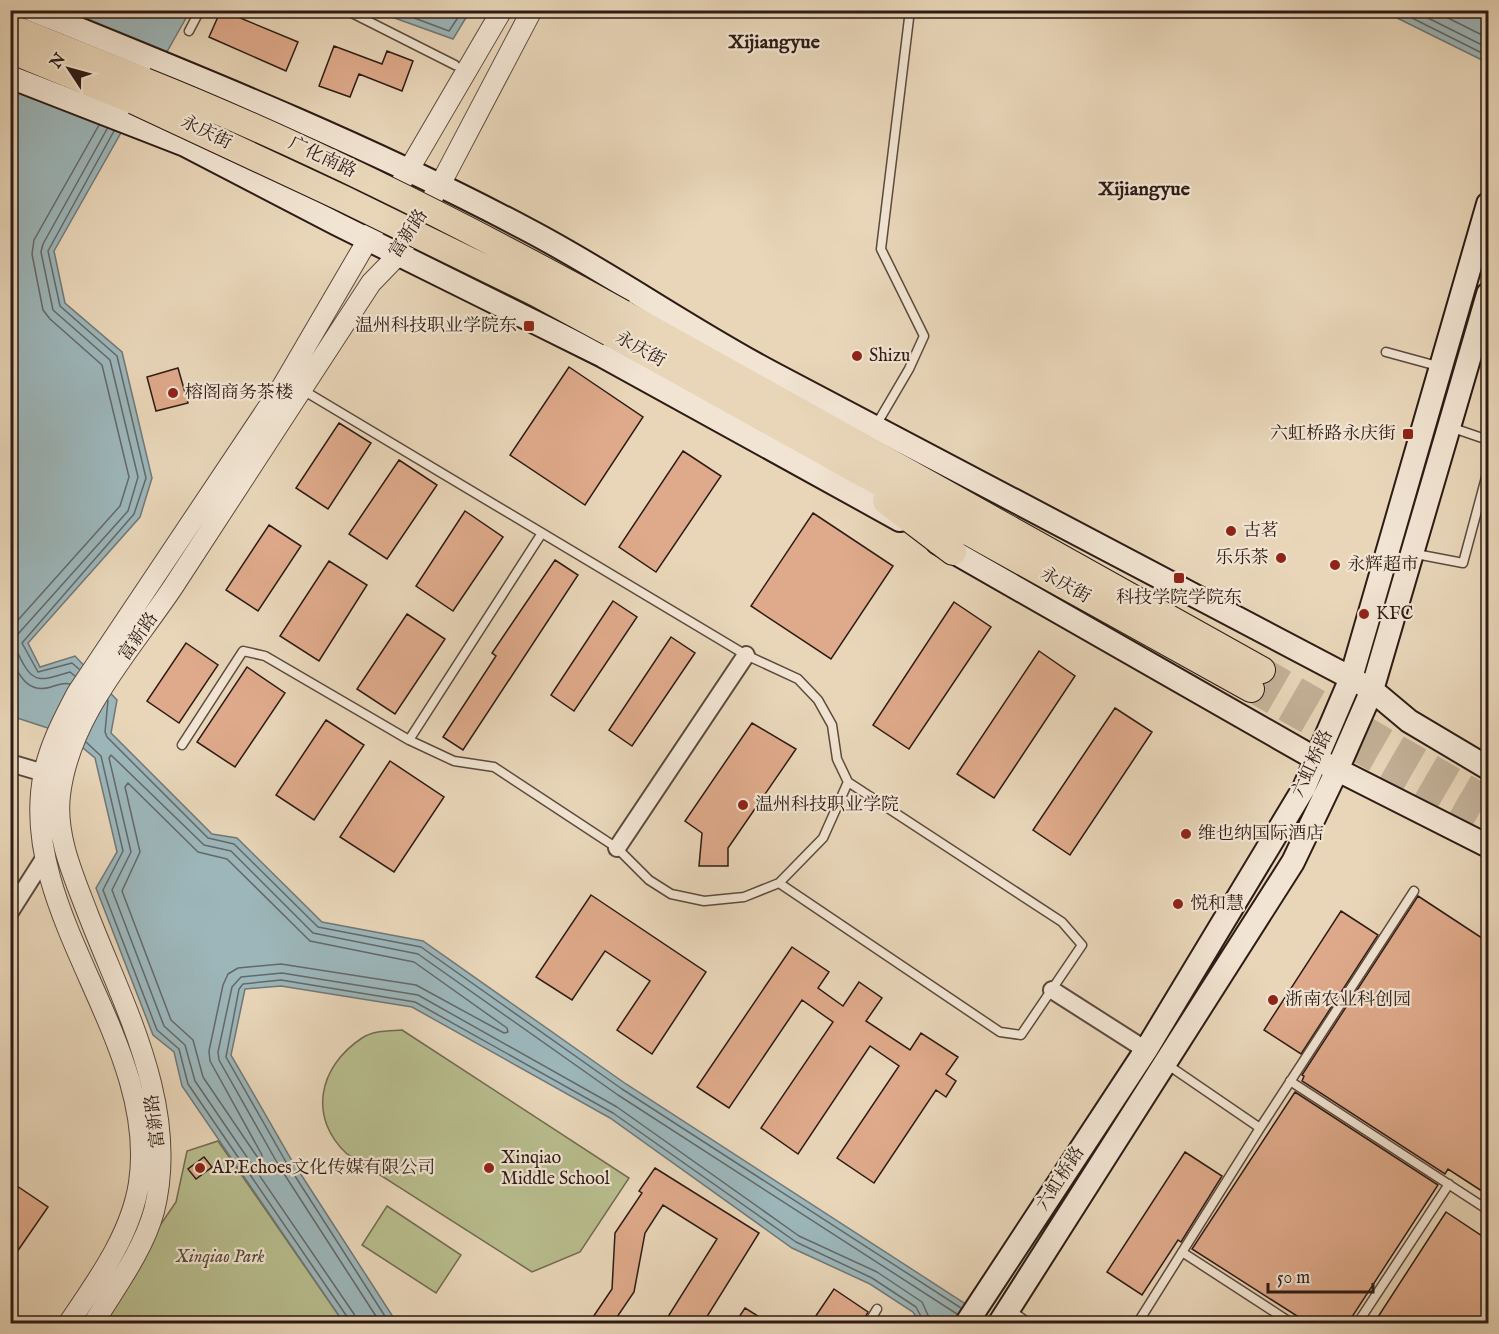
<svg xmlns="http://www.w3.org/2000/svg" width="1499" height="1334" viewBox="0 0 1499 1334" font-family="'IM FELL English','Noto Serif SC',serif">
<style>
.green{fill:#b8bd8e;stroke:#726c52;stroke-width:1.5}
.water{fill:#9cb6ba;stroke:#707878;stroke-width:1.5}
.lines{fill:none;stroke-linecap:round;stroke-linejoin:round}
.shore{stroke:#646868;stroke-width:1.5}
.building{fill:#dfaa8b;stroke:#2d1b15;stroke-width:1.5}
.primary-tunnel{stroke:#c3b198;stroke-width:26;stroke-dasharray:26 13;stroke-linecap:butt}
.service-casing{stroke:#5c4a3e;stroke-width:11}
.minor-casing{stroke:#5c4a3e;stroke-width:20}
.tertiary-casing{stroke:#5c4a3e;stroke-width:22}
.secondary-casing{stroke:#2d1b15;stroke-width:26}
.primary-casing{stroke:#2d1b15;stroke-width:28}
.service{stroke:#f1e4d2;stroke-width:8}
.minor{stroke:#f1e4d2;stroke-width:16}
.tertiary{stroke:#f1e4d2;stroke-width:20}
.secondary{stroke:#f1e4d2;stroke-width:22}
.primary{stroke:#e9d6b9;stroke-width:26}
.primary-bridge-casing{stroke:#2d1b15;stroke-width:28;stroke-linecap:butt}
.primary-bridge{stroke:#e9d6b9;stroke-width:26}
.poi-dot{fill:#8f2418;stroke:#f1e4d2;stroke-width:2}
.labels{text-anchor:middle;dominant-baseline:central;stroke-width:4.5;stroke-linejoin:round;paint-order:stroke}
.street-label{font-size:18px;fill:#2d1b15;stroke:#f1e4d2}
.poi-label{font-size:18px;fill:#2d1b15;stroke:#f1e4d2;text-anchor:start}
.park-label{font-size:18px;font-style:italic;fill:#574c39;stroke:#f1e4d2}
.neighbourhood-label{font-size:20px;font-weight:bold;fill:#2d1b15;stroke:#f1e4d2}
</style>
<rect width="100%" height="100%" fill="#e9d6b9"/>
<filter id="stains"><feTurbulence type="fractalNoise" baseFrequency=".00333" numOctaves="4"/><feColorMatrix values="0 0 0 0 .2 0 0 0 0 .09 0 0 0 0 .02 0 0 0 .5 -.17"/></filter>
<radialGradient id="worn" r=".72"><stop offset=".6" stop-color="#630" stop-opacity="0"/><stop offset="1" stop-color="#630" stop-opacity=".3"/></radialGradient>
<!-- green -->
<path class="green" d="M402 1030 629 1178 580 1252 532 1272 347 1154C308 1118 318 1067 362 1038 374 1030 389 1031 402 1030Z
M218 1141 344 1323 93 1324 176 1202 187 1151Z
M387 1206 461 1255 436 1293 362 1245Z"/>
<!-- water -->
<path class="water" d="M55 11H190L54 251 65 303 122 352 152 478 140 517 28 643 40 667 75 656 117 700 111 733 212 834 237 838 322 922 423 941 626 1084 995 1323H920L913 1312 870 1284 792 1248 610 1118 412 1007 281 986 245 989 231 1055 291 1159 397 1323H344L182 1086 174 1052 153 1035 96 888 117 852 95 758 66 734 11 716V96Z
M375 11 470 10V11L453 39Z
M1383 11H1488V63Z"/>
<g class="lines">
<!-- shore -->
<path class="shore" d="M393 10 449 31 463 10
M1396 10 1488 56
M1412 10 1488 48
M1432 10 1488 38
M10 629 120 506 129 477 102 365 50 319 43 310 32 254 34 240 99 125
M10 659C20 676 28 694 51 687 58 685 63 682 70 684
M79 669 72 663 38 672 22 643 134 514 146 478 117 356 60 306 48 251 114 131
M75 676 70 672C50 677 36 687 24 665 20 658 16 651 14 643L18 634 128 511 138 477 110 360 53 310 41 252 43 244 107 129
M108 700 105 732 107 737 208 838 234 844 318 927 421 947 622 1089 961 1308
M86 742 101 756 123 851 103 890 157 1030 179 1049 188 1084 348 1318 349 1324
M128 783 198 852 227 859 310 941 414 962 507 1028 508 1032 504 1033 416 985 281 964 238 968 228 974 223 985 209 1051 210 1061 262 1155V1158H258L203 1077 193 1040 171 1020 122 891 140 852 125 787Z
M356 1324 354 1314 195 1081 185 1045 164 1026 112 890 131 852 109 758 111 755 204 845 231 851 313 933 418 954 618 1095 957 1314
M381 1324 279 1166 219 1060 218 1052 232 987 241 977 282 973 418 995 617 1107 799 1236 877 1272 922 1302 932 1324
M390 1324 286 1162 226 1057 239 989 243 984 281 980 415 1002 613 1113 796 1242 872 1278 916 1307 925 1324"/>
</g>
<!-- building -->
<path class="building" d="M221 10 298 42 286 71 209 37Z
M334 46 382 64 387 51 413 61 402 91 359 74 350 97 319 86Z
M569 367 643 417 585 505 510 455Z
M178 368 188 403 156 411 147 377Z
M339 423 371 443 328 509 296 488Z
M683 451 721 476 656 572 619 547Z
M399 460 437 485 387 559 349 534Z
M465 511 503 537 453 611 416 586Z
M813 513 893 566 831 659 751 606Z
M269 525 301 546 258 611 226 590Z
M555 560 578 575 463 750 443 737 496 656 492 653Z
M329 561 367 585 319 661 280 636Z
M613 601 637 617 574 711 551 695Z
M954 602 991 627 909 749 873 725Z
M407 614 445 639 395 714 357 689Z
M671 637 695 653 632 746 609 730Z
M186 643 218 665 179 723 147 701Z
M1039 651 1075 676 994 798 957 774Z
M247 667 285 693 235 767 197 742Z
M1115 708 1152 732 1070 855 1033 830Z
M326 720 364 745 314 820 276 795Z
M752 723 796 749 728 848V866H699L702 833 685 821Z
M390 761 444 797 394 872 340 837Z
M591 895 706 972 652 1054 617 1030 650 981 605 951 572 1000 536 977Z
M1418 896 1488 942V1195L1448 1169 1445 1174 1302 1081 1304 1076 1302 1075Z
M1341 911 1378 935 1301 1054 1264 1030Z
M792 947 829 972 818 988 843 1006 859 982 882 998 866 1021 910 1050 921 1033 958 1057 946 1074 956 1081 946 1097 936 1090 874 1183 837 1158 899 1066 870 1046 798 1154 761 1128 833 1022 802 1000 729 1108 697 1087Z
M1295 1092 1438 1185 1348 1323H1308L1192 1249Z
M1185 1152 1222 1176 1181 1242 1178 1240 1142 1295 1107 1272Z
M204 1157 212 1167 196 1179 188 1169Z
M655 1168 759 1233 703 1323H664L717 1239 663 1205 645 1233 634 1292 613 1323H589L612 1289 615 1233 642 1193 639 1191Z
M17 1186 48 1207 10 1262V1196Z
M1446 1212 1488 1240V1323H1374Z
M834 1289 868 1312 862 1323H811Z
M745 1308 769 1323H735Z"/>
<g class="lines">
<!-- primary-tunnel -->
<path class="primary-tunnel" d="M1262 670 1488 800
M1251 689 1488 823"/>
<defs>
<path id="service" d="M346 10 455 65
M189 31 200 10
M1386 352 1441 367
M301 389 542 533
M875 427 909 369 924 336 881 249 910 10
M1450 427 1488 440
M1416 554 1463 563 1488 470
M182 745 243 651 265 656 409 740 542 533 746 655 798 679 818 700 832 725 837 759 848 782 823 838 779 883 744 897 704 901 671 894 649 880 617 848 494 767 454 761 409 740
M779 883 1000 1032 1021 1035 1082 945 1062 922 848 782
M1165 1063 1260 1128
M1290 1081 1488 1210
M1182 1252 1293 1324
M1010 1310 1030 1324
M868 1324 877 1309
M1137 1324 1260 1128 1414 891
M1357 1324 1449 1184"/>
<path id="minor" d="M10 763 44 773
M617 848 746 655
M10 912 45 857
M1052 990 1146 1050"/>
<path id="tertiary" d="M68 1324C97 1281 131 1235 139 1183 160 1041 15 912 44 773 50 744 64 718 77 693L283 385 502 10
M93 1324C115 1288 143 1251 154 1211 180 1108 124 1007 88 914 74 877 55 836 60 795 69 716 130 651 173 587 239 485 305 384 371 283L399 254 440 185 532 10"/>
<path id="secondary" d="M32 10C200 78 368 145 528 230 612 274 689 329 772 373 965 476 1159 576 1351 678L1372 690 1409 721 1488 768
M10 77 185 145 337 224 603 356 900 520
M938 543 1316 759 1488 846
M966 1324 1146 1050 1304 788 1351 678 1488 204
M999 1324 1293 862 1337 770 1372 690 1488 294"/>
<path id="primary" d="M10 27 145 81
M10 50 134 101
M623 313 1262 670
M610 333 1251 689
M886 501 953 552"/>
</defs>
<!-- service casing -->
<use href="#service" class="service-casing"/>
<!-- minor casing -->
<use href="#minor" class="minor-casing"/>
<!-- tertiary casing -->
<use href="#tertiary" class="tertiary-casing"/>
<!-- secondary casing -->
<use href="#secondary" class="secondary-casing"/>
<!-- primary casing -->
<use href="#primary" class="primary-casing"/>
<!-- service -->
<use href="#service" class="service"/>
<!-- minor -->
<use href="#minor" class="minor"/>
<!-- tertiary -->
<use href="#tertiary" class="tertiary"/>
<!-- secondary -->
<use href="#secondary" class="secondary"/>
<!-- primary -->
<use href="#primary" class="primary"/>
<defs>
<path id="primary-bridge" d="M145 81C310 147 468 227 623 313
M134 101 344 199 536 293 610 333"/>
</defs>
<!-- primary-bridge casing -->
<use href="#primary-bridge" class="primary-bridge-casing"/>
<!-- primary-bridge -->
<use href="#primary-bridge" class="primary-bridge"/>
</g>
<!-- markers -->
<g class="poi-dot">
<rect x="523" y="320" width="12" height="12" rx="3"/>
<circle cx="857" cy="356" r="6"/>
<circle cx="173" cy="393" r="6"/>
<rect x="1402" y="428" width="12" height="12" rx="3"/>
<circle cx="1231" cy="531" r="6"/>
<circle cx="1281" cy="558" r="6"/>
<circle cx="1335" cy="565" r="6"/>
<rect x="1173" y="572" width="12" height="12" rx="3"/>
<circle cx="1364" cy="614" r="6"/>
<circle cx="743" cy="805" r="6"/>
<circle cx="1186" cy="834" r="6"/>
<circle cx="1178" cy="904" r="6"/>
<circle cx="1273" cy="1000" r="6"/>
<circle cx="200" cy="1168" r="6"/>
<circle cx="489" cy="1168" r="6"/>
</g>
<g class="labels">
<!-- street labels -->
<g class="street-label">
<text transform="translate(206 133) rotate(26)">永庆街</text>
<text transform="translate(322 158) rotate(25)">广化南路</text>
<text transform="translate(409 234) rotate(-57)">富新路</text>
<text transform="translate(640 350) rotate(29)">永庆街</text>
<text transform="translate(1065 586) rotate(29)">永庆街</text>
<text transform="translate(139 637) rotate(-55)">富新路</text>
<text transform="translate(1313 764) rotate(-65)">六虹桥路</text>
<text transform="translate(156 1121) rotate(-97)">富新路</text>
<text transform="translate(1061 1179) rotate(-57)">六虹桥路</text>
</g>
<!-- poi labels -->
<g class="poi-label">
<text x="517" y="326" text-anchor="end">温州科技职业学院东</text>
<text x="869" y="356">Shizu</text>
<text x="185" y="393">榕阁商务茶楼</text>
<text x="1396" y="434" text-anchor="end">六虹桥路永庆街</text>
<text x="1243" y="531">古茗</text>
<text x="1269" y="558" text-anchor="end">乐乐茶</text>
<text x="1347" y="565">永辉超市</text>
<text x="1179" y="598" text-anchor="middle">科技学院学院东</text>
<text x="1376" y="614">KFC</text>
<text x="755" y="805">温州科技职业学院</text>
<text x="1198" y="834">维也纳国际酒店</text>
<text x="1190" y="904">悦和慧</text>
<text x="1285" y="1000">浙南农业科创园</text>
<text x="501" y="1158">Xinqiao<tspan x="501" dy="21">Middle School</tspan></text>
<text x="212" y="1168">AP.Echoes文化传媒有限公司</text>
</g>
<!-- park labels -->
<g class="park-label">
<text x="220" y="1257">Xinqiao Park</text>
</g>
<!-- neighbourhood labels -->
<g class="neighbourhood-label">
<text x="774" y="42">Xijiangyue</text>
<text x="1144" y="189">Xijiangyue</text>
</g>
</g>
<!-- margin -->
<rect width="1499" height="1334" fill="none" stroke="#e9d6b9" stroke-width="36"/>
<rect x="12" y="12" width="1475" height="1310" fill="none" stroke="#2d1b15" stroke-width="3"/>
<rect x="18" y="18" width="1463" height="1298" fill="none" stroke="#2d1b15" stroke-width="1.5"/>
<!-- north arrow -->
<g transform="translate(69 69) rotate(306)" stroke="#f1e4d2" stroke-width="4.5" paint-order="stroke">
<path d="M0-4.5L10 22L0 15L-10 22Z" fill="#2d1b15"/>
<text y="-9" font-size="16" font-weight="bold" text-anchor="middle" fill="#2d1b15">N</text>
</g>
<!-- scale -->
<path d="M1268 1283v9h105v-9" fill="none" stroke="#2d1b15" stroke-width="3"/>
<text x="1277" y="1283" font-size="18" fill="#2d1b15" stroke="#f1e4d2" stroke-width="4.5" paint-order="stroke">50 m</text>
<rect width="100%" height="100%" filter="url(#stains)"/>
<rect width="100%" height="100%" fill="url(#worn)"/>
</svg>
